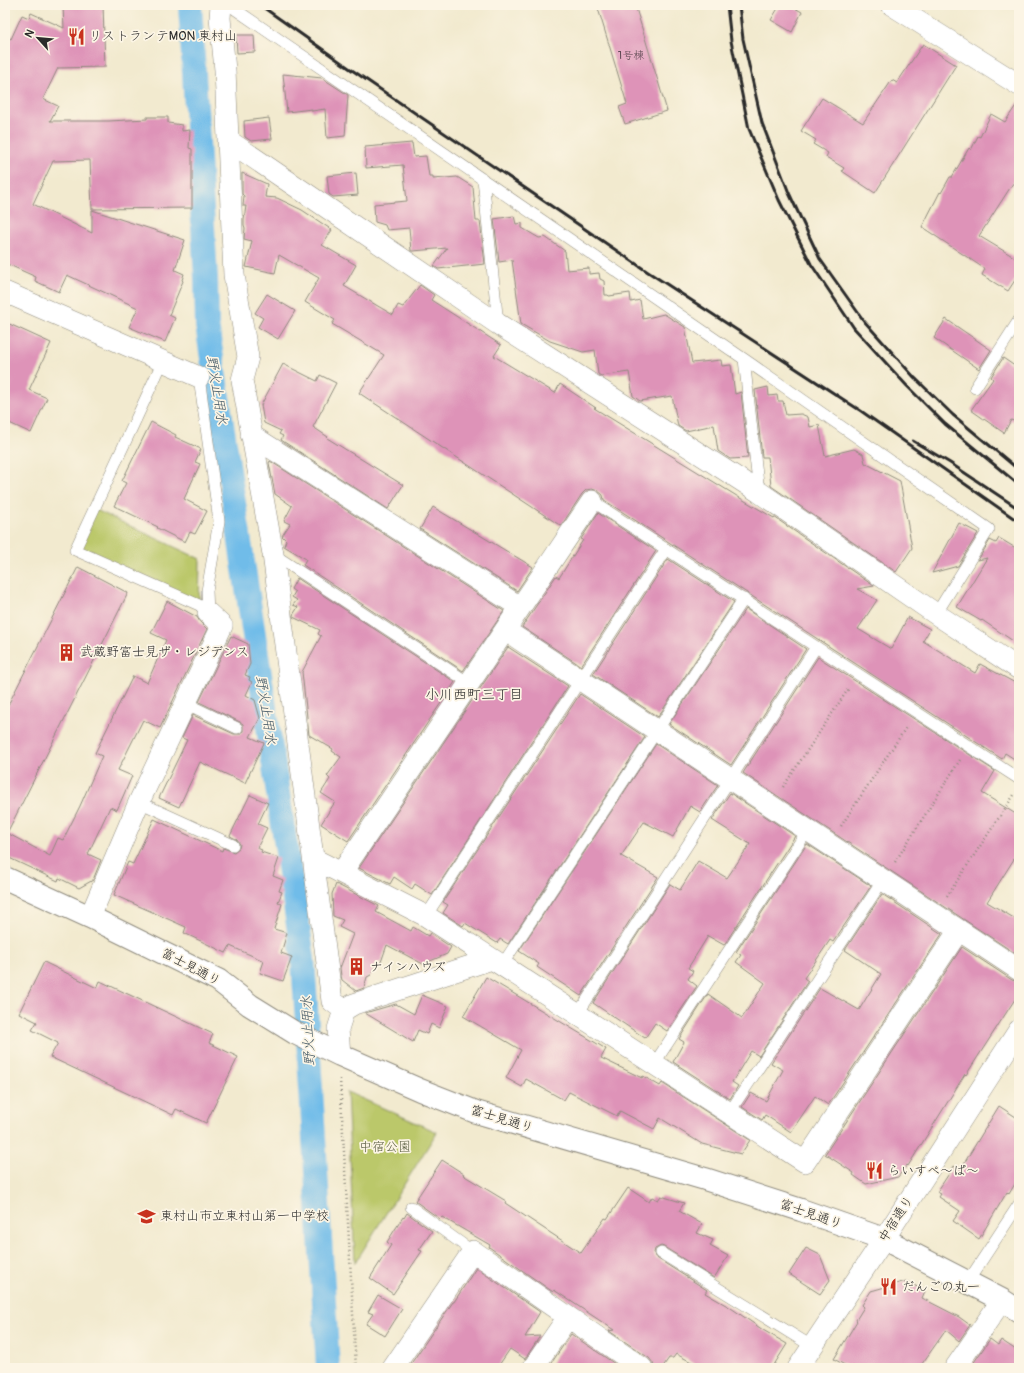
<svg xmlns="http://www.w3.org/2000/svg" width="1024" height="1373" viewBox="0 0 1024 1373" font-family="Pangolin,'Klee One',sans-serif">
<style>
.green{fill:#bbc86a;stroke:#737a4a}
.lines{fill:none;stroke-linecap:round;stroke-linejoin:round}
.canal{stroke:#70bce9;stroke-width:24}
.building{fill:#de93b8}
.service-casing{stroke:#8e8a7d;stroke-width:12}
.minor-casing{stroke:#8e8a7d;stroke-width:22}
.tertiary-casing{stroke:#8e8a7d;stroke-width:24}
.path{stroke:#8e8a7d;stroke-width:2.5;stroke-dasharray:1 3;stroke-linecap:butt}
.service{stroke:#fff;stroke-width:11}
.minor{stroke:#fff;stroke-width:21}
.tertiary{stroke:#fff;stroke-width:22}
.rail{stroke:#2b2b2b;stroke-width:3}
.labels{text-anchor:middle;dominant-baseline:central;stroke-width:3.5;stroke-linejoin:round;paint-order:stroke}
.number-label{font-size:11px;fill:#58454e}
.poi-label{font-size:13px;fill:#2b2b2b;stroke:#fcf5e5;text-anchor:start}
.street-label{font-size:13px;fill:#2b2b2b;stroke:#fcf5e5}
.park-label{font-size:13px;fill:#565a3e;stroke:#fcf5e5}
.water-label{font-size:14px;font-style:italic;fill:#405664;stroke:#fcf5e5}
.neighbourhood-label{font-size:14px;fill:#2b2b2b;stroke:#fcf5e5}
</style>
<rect width="100%" height="100%" fill="#fcf5e5"/>
<filter id="ink" filterUnits="userSpaceOnUse"><feTurbulence type="fractalNoise" baseFrequency=".025" numOctaves="2"/><feDisplacementMap in="SourceGraphic" scale="8" xChannelSelector="R" yChannelSelector="G"/><feConvolveMatrix kernelMatrix="1 2 1 2 8 2 1 2 1" color-interpolation-filters="sRGB"/></filter>
<filter id="wash" filterUnits="userSpaceOnUse"><feTurbulence type="fractalNoise" baseFrequency=".012" numOctaves="4" result="noise"/><feDisplacementMap in="SourceGraphic" scale="16" xChannelSelector="R" yChannelSelector="G"/><feGaussianBlur stdDeviation="0.9" result="paint"/><feColorMatrix in="noise" values="0 0 0 0 0 0 0 0 0 0 0 0 0 0 0 0 0 1.4 0 .05"/><feComposite in="paint" operator="in"/></filter>
<g filter="url(#wash)">
<rect width="100%" height="100%" fill="#f2eacf"/>
<!-- green -->
<path class="green" d="M94 509 200 559 199 605 75 550Z
M347 1092 437 1132 355 1263Z"/>
<g class="lines">
<!-- canal -->
<path class="canal" d="M190 5 206 278 207 325 303 958 328 1368"/>
</g>
<g id="blocks">
<!-- building -->
<path class="building" d="M103 5 105 67 58 68 43 99 58 106 50 121H109L147 119V117H168V123L182 125V131L190 130 189 148 192 149V208L92 209 90 160 53 161 33 204 92 233V210L185 240 175 270 184 274 182 280 183 281 169 315 175 318 165 342 129 327 138 308 67 275 59 292 35 281 36 277 5 263V36L11 39 22 15 29 18 31 13 64 28 63 6Z
M597 5H635L667 111 625 124 619 107 627 104Z
M780 5H789L802 12 792 32 771 20Z
M236 35H254L255 52 237 53Z
M923 44 956 65 875 193 842 171 844 168 826 157 828 153 813 144 816 140 801 131 822 98 863 123 892 80 897 83Z
M283 74 322 78 348 95 345 136 327 138 325 109 312 111V109L287 112Z
M1019 101V174L979 236 1019 260V274L1008 291 982 275 985 269 922 227 940 192 941 193 950 177H952L969 148 971 150 978 136 980 137 991 114 1005 122Z
M269 118 272 139 251 141 245 137 244 121Z
M412 143 414 157 426 156 429 176H433V179L457 177 473 187 476 221H480L485 264 438 269 434 266 447 248 413 251H411L409 228 387 230 385 225 375 222 374 204 407 201 403 165 366 168 365 147Z
M242 173 267 184 265 197 277 198 302 210 332 230 322 245 356 265 344 286 393 315 398 305 403 307 420 285 434 295 431 300 501 345 494 356 555 393 560 384 596 408H594L740 498 774 518V517L874 586 857 589 877 600 858 629 891 649 908 617 930 629 923 641 975 673 980 664 1019 685V762L1005 753 1002 759 604 500 603 495 598 491 592 489 586 490 582 494 561 526 359 393 384 355 332 324 335 320 305 302 319 278 279 255 275 273 246 267 252 241 244 239 245 228 244 225V219L246 206H243L244 196 242 194Z
M356 173 358 195 333 197 329 194 327 176Z
M514 216 516 224 522 223V228L539 238 545 237 565 251 567 270 589 268V274L599 273 600 279 604 281 605 295H608L609 296 630 293 631 302 640 300 643 319 664 314 685 327 692 363 721 360 722 366 731 365 735 394 741 392 748 458 730 459 718 451 714 425 686 431 678 426 672 396 640 401 633 396 629 372 601 376 598 374 595 350 583 352 550 341 521 324 512 260 499 262 494 219Z
M267 294 295 311 278 339 258 327 263 318 255 313Z
M946 319 991 350 979 369 934 338Z
M5 322 51 343 29 390 47 398 31 433 5 421Z
M1003 358 1019 369V423L1011 420 1004 433 971 410 993 379 991 377Z
M283 364 317 381 320 375 336 383 313 427 328 437 327 438 403 485 388 509 281 440 283 436 279 434 281 431 264 423 261 405Z
M768 387 769 396 777 395 778 401H783L786 415 801 414 808 417 810 427 819 425 825 456 854 449 863 454 865 463 900 481 912 548 896 572 771 486 768 457H762L755 390Z
M151 422 176 435 175 437 201 449 195 462 200 464 184 499 207 511 195 534 190 532 185 542 157 528 158 527 114 506 126 483 122 481Z
M270 461 504 611 463 671 303 565 306 559 284 546 286 540 282 536 290 524 284 521 292 506 275 494 269 463Z
M433 507 533 567 517 591 420 529Z
M598 513 656 551 581 666 522 627 556 576 559 578 583 540 581 539Z
M959 523 978 533 958 566 932 573Z
M999 538 1019 550V645L982 620 981 621 957 607 987 558 978 560 990 540 996 543Z
M668 559 734 602 658 717 593 674Z
M78 567 128 593 7 833 50 856 58 838 63 840 80 806 102 756 95 753 133 676 147 683 166 640 151 633 167 601 197 617 200 622 207 629 160 728 143 720 118 770 132 776 117 810 110 807 88 854 101 860 93 880 79 888 59 878 58 881 5 856V711Z
M297 578 455 682 348 841 321 824 335 802 321 793 330 779 327 776 341 757 332 751 333 749 309 735 302 672 321 636 318 634 320 630 293 617V615L298 607 293 605 297 600 292 597 295 592 291 589Z
M746 609 806 649 731 765 669 724Z
M231 636 248 644 250 664 245 675 250 677 249 680 252 682 246 695 255 700 260 718 250 737 264 743 245 783 200 762 179 807 159 798 187 740 182 738 193 715 234 734H241L243 731V724L240 722 199 702Z
M508 647 568 686 432 895 415 884 412 889 394 877 390 884 359 868Z
M818 657 995 771 982 793 1019 816V851L987 902 1019 921V956L743 773Z
M580 694 645 737 508 944 500 939 497 943 465 923 463 926 443 913 448 905 443 902Z
M656 744 718 785 700 812 690 806 673 837 644 822 621 856 658 877 581 996 537 967 539 964 519 951Z
M730 793 795 836 724 945 708 936 688 968 693 971 688 979 697 986 667 1031 655 1023 645 1038 593 1003 670 884 680 890 698 861 727 878 750 844 712 820Z
M250 795 268 803 258 824 267 828 257 848 262 850 261 852 279 858 273 876 283 880 279 891 282 892 278 902 282 904 274 929 287 933 281 953 292 957 283 981 260 973 264 961 230 946 226 953 184 933 186 927 114 895 128 862 133 864 154 819 222 851 223 848 234 852 239 848 240 844 236 839 230 836Z
M807 844 871 886 833 942 830 940 804 978 808 981 759 1056 751 1051 732 1082 738 1086 730 1099 673 1062 684 1042 679 1039 708 994 742 1018 765 983 736 962 741 955 736 952Z
M336 884 379 906 376 912 411 931 413 927 428 936 430 933 451 947 447 954 423 964 387 945 381 962 375 964 371 975 367 977 364 988 356 991 342 980 341 976 340 968 353 934 339 927 343 920 333 916 332 894Z
M882 894 942 934 828 1105 815 1096 791 1132 765 1115 762 1120 742 1107 751 1093 766 1101 783 1070 771 1063 820 988 859 1010 881 974 845 950Z
M962 947 1012 980 1019 982V993L966 1075 965 1074 908 1166 907 1165 898 1177 866 1184 853 1175 854 1173 825 1154Z
M44 962 97 988 100 981 213 1034 209 1043 238 1057 206 1123 176 1109 173 1115 50 1057 58 1043 32 1030 37 1022 19 1013Z
M486 977 606 1049 601 1058 642 1078 643 1076 660 1086 662 1083 750 1140 741 1154 702 1144 660 1118 654 1129 620 1111 617 1116 569 1092 564 1100 526 1079 522 1087 506 1078 521 1050 463 1016Z
M422 995 448 1006 439 1028 431 1024 427 1034 418 1030 413 1042 365 1013 396 1004 414 1014Z
M999 1106 1019 1119V1177L1009 1194 1007 1192 979 1239 953 1221 960 1211 939 1197 941 1194 937 1192 954 1166 960 1170Z
M442 1160 464 1174 463 1175 506 1201 505 1203 581 1253 605 1218 607 1219 628 1188 649 1202 652 1197 658 1200 661 1196 684 1203 679 1211 702 1224 697 1233 713 1240 710 1246 728 1256 714 1278 664 1247 661 1246 655 1249 654 1253 655 1257 707 1290 705 1293 731 1308 763 1330 787 1344 772 1368H703L676 1354 673 1358H669L662 1368H654L653 1363 649 1358 609 1331 614 1330 554 1290 553 1292 489 1247 490 1245 442 1217 440 1219 415 1201Z
M407 1213 432 1231 419 1250 422 1251 393 1294 370 1278 391 1245 387 1242 403 1217 404 1218Z
M806 1248 820 1255 830 1280 820 1294 789 1274Z
M476 1268 540 1312 525 1337 540 1336 525 1359 510 1349 497 1368H408L453 1302H454Z
M906 1281 925 1291 922 1298 959 1317 970 1325 959 1341 946 1330 919 1368H850L834 1359 857 1321 856 1320 864 1307 862 1305 871 1291Z
M378 1295 402 1309 385 1336 366 1324 373 1314 368 1312Z
M571 1334 621 1368H548Z
M990 1339 998 1345 1001 1340 1019 1352V1368H970Z"/>
</g>
</g>
<g filter="url(#ink)">
<use href="#blocks" fill-opacity="0" stroke="#8e8a7d" stroke-width="1"/>
<g class="lines">
<defs>
<path id="service" d="M229 5 744 359 989 529 936 614
M483 179 498 324
M744 359 759 492
M163 361 75 550 199 605 208 613
M199 377 219 521 207 591 208 613
M975 388 1019 320
M592 501 1019 779
M273 554 469 683
M185 703 237 728
M139 802 233 845
M426 916 666 549
M502 965 744 599
M577 1015 816 647
M654 1064 808 830
M729 1113 883 880
M411 1207 472 1251
M661 1253 813 1347
M967 1283 1019 1204"/>
<path id="minor" d="M221 5 220 18 225 70 234 275 248 357 242 380 273 554 332 1001 344 1010
M892 5 1019 85
M229 141 498 324 759 492 936 614 1019 669
M5 292 199 377
M251 435 520 607
M505 630 1019 970
M314 859 426 916 805 1162 959 930
M342 872 592 501
M90 917 139 802 222 626 208 613
M340 1055 338 1029 344 1010 354 1004 492 959
M393 1368 473 1251 642 1368
M533 1368 568 1317
M798 1368 884 1239 1019 1030
M955 1368 1002 1300"/>
<path id="tertiary" d="M5 878 90 917 218 980 250 1005 295 1033 340 1055 420 1090 476 1112 705 1179 801 1210 884 1239 1002 1300 1019 1311"/>
</defs>
<!-- service casing -->
<use href="#service" class="service-casing"/>
<!-- minor casing -->
<use href="#minor" class="minor-casing"/>
<!-- tertiary casing -->
<use href="#tertiary" class="tertiary-casing"/>
<!-- path -->
<path class="path" d="M783 787 849 688
M841 826 907 726
M895 862 960 760
M947 896 1014 795
M340 1079 356 1368"/>
<!-- service -->
<use href="#service" class="service"/>
<!-- minor -->
<use href="#minor" class="minor"/>
<!-- tertiary -->
<use href="#tertiary" class="tertiary"/>
<!-- rail -->
<path class="rail" d="M260 5 349 68 648 272 861 411 1019 522
M727 5 731 41 749 129 779 200 811 264 854 328 907 386 945 424 1019 485
M739 5 743 39 762 123 789 193 820 259 864 321 914 377 953 415 1019 470
M913 441 950 463 1019 509"/>
</g>
</g>
<!-- icons -->
<defs>
<symbol id="restaurant-bare" viewBox="-9 -9 18 18"><path d="M-5-6h1v4h1v-4h1v4h1v-4h1v5L-1.5 .5V6h-2V.5L-5-1ZM5-6V6H3V1.5H1.5Q1.5-4 5-6Z" fill="#c8321e" stroke="#fcf5e5" stroke-width="2.5" paint-order="stroke"/></symbol>
<symbol id="building-bare" viewBox="-9 -9 18 18"><path d="M-4-6H4V6H1V3H-1V6H-4ZM-2.5-4.3h1.7v1.8h-1.7ZM.8-4.3h1.7v1.8H.8ZM-2.5-1h1.7V.8h-1.7ZM.8-1h1.7V.8H.8Z" fill="#c8321e" stroke="#fcf5e5" stroke-width="2.5" paint-order="stroke"/></symbol>
<symbol id="school-bare" viewBox="-9 -9 18 18"><path d="M0-5L7-2L0 1L-7-2ZM-4 1L0 2.5L4 1V4Q0 6-4 4Z" fill="#c8321e" stroke="#fcf5e5" stroke-width="2.5" paint-order="stroke"/></symbol>
</defs>
<g fill-rule="evenodd">
<use href="#restaurant-bare" x="64" y="24" width="25" height="25"/>
<use href="#building-bare" x="54" y="640" width="25" height="25"/>
<use href="#building-bare" x="344" y="954" width="25" height="25"/>
<use href="#restaurant-bare" x="862" y="1158" width="25" height="25"/>
<use href="#school-bare" x="134" y="1204" width="25" height="25"/>
<use href="#restaurant-bare" x="876" y="1274" width="25" height="25"/>
</g>
<g class="labels">
<!-- number labels -->
<g class="number-label">
<text x="631" y="55">1号棟</text>
</g>
<!-- poi labels -->
<g class="poi-label">
<text x="89" y="36">リストランテMON 東村山</text>
<text x="80" y="652">武蔵野富士見ザ・レジデンス</text>
<text x="370" y="967">ナインハウズ</text>
<text x="888" y="1171">らいすぺ～ぱ～</text>
<text x="160" y="1216">東村山市立東村山第一中学校</text>
<text x="902" y="1287">だんごの丸一</text>
</g>
<!-- street labels -->
<g class="street-label">
<text transform="translate(191 967) rotate(28)">富士見通り</text>
<text transform="translate(502 1119) rotate(17)">富士見通り</text>
<text transform="translate(811 1214) rotate(19)">富士見通り</text>
<text transform="translate(896 1219) rotate(-57)">中宿通り</text>
</g>
<!-- park labels -->
<g class="park-label">
<text x="385" y="1147">中宿公園</text>
</g>
<!-- water labels -->
<g class="water-label">
<text transform="translate(217 390) rotate(81)">野火止用水</text>
<text transform="translate(266 710) rotate(81)">野火止用水</text>
<text transform="translate(308 1031) rotate(-93)">野火止用水</text>
</g>
<!-- neighbourhood labels -->
<g class="neighbourhood-label">
<text x="474" y="694">小川西町三丁目</text>
</g>
</g>
<!-- margin -->
<rect width="1024" height="1373" fill="none" stroke="#fcf5e5" stroke-width="20"/>
<!-- north arrow -->
<g transform="translate(38 38) rotate(297)" stroke="#fcf5e5" stroke-width="3" paint-order="stroke">
<path d="M0-3L7 15L0 10L-7 15Z" fill="#2b2b2b"/>
<text y="-6" font-size="11" font-weight="bold" text-anchor="middle" fill="#2b2b2b">N</text>
</g>
</svg>
